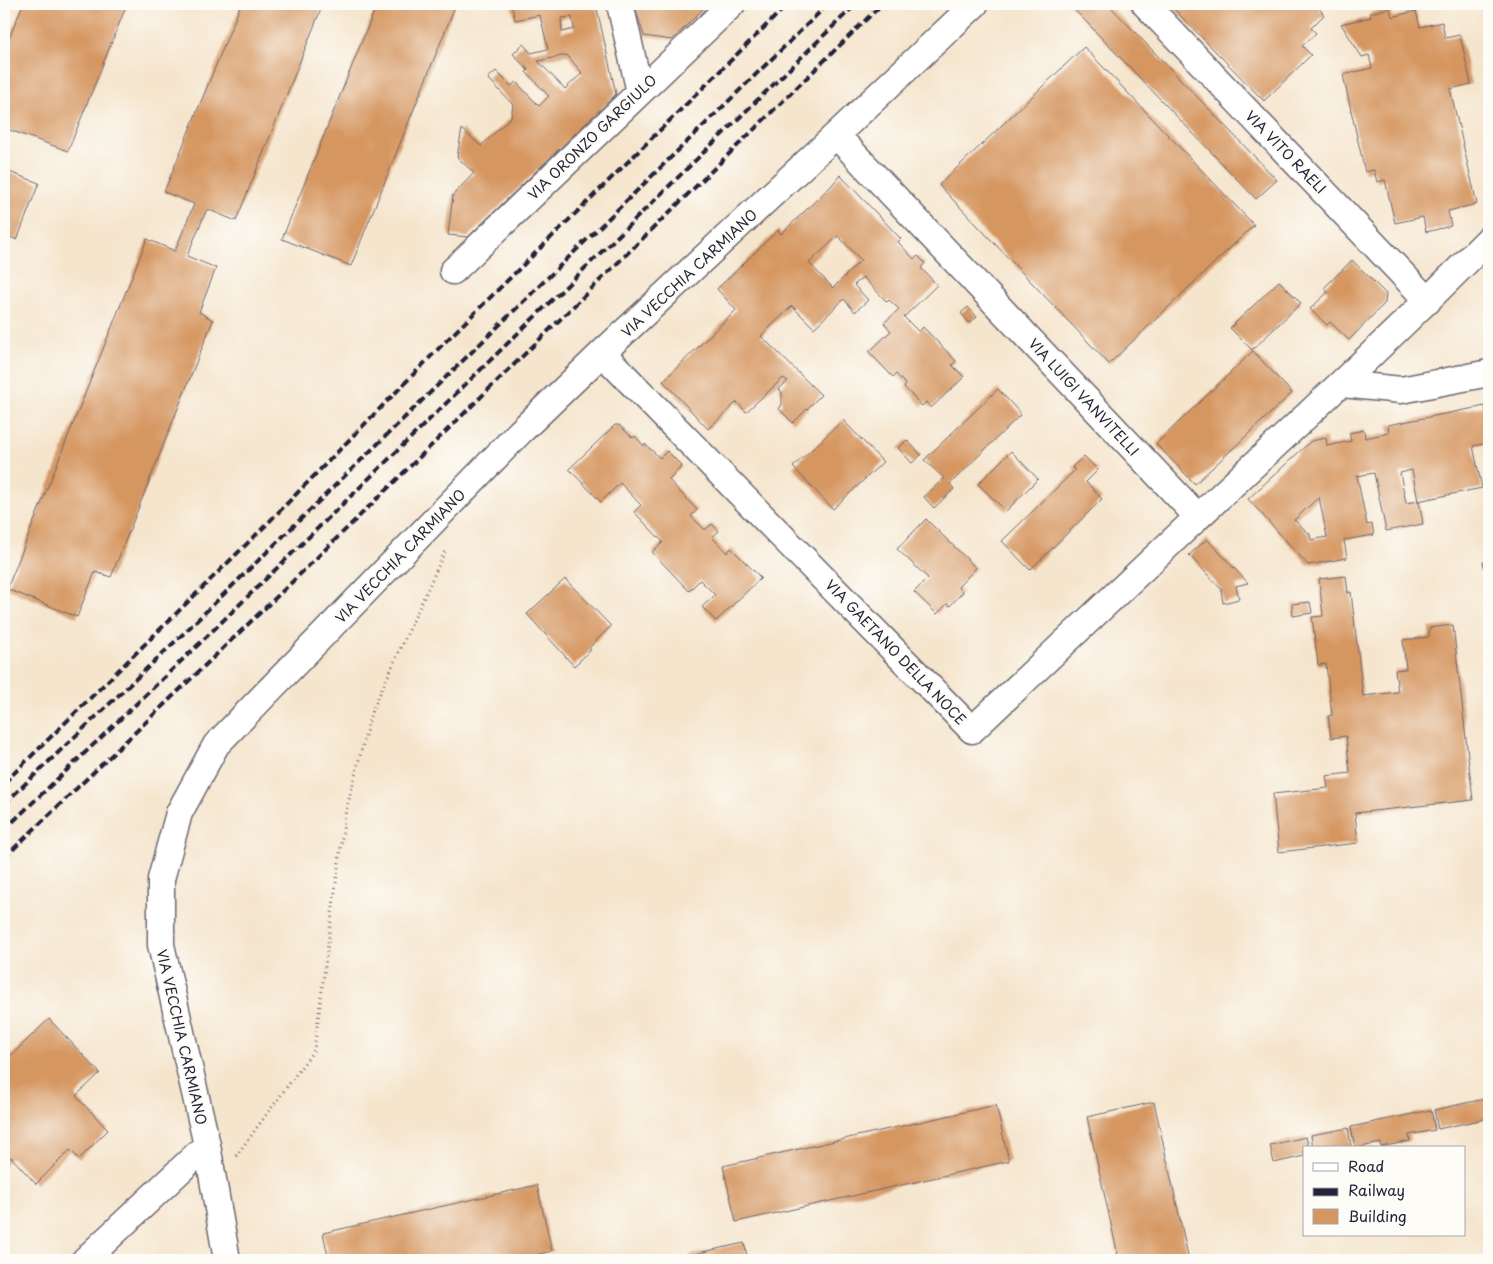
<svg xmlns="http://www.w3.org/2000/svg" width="1493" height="1264" viewBox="0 0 1493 1264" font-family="'Playpen Sans',sans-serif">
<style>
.building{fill:#d59661;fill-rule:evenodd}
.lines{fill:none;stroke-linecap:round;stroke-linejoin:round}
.minor-casing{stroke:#6c666e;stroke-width:29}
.path{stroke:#6c666e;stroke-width:3;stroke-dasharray:1 4;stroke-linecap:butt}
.minor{stroke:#fff;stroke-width:26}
.rail{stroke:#22223b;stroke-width:4;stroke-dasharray:8 4;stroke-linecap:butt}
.labels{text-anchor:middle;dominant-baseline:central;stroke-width:5;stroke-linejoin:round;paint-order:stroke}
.street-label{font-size:14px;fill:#22223b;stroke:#fdfcf7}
</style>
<rect width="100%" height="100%" fill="#fdfcf7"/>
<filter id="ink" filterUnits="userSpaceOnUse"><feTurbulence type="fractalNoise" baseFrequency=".02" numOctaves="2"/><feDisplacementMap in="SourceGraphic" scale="10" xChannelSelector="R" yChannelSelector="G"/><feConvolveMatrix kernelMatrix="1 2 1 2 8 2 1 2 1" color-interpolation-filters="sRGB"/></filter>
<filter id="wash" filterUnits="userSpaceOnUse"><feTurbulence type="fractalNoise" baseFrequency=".0096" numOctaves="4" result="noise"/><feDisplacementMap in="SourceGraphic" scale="20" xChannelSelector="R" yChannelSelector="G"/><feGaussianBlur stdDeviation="1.12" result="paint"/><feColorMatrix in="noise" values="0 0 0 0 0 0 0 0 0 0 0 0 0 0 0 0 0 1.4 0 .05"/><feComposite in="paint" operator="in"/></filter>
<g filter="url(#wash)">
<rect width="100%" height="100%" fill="#f5e5cd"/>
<g id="blocks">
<!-- building -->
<path class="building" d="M23 4H127L68 151 4 128V51Z
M241 4H323L236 221 207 209 187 256 216 268 199 312 213 320 111 577 95 572 77 617 7 589 147 239 175 251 194 204 164 192Z
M377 4H456L351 266 282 239Z
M511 4H596L616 94 468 237 448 235 453 195 474 173 457 157 462 129 481 146 511 117 513 105 488 78 496 71 511 86 516 82 539 106 549 96 526 72 528 70 513 54 523 44 531 53 548 49 540 15 515 20ZM572 17 574 29 562 32 561 18ZM567 55 582 73 565 89 538 61Z
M634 4H708L672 40 644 36Z
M1069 4H1108L1277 180 1256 199Z
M1169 4H1316L1324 15 1311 28 1316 33 1302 46 1311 55 1264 101Z
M1390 8 1392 17 1416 11 1420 27 1442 22 1445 38 1460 35 1471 84 1450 89 1477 204 1448 211 1451 226 1426 232 1423 217 1395 223 1385 180 1377 182 1374 170 1365 172 1343 75 1372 68 1369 55 1362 57 1341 24 1371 17 1370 13Z
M1084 47 1254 225 1109 364 939 185Z
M4 170 39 183 17 240 4 234Z
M840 175 901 239 898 242 914 259 918 256 925 263 921 268 937 285 904 317 919 332 923 327 956 361 952 365 964 377 931 408 926 402 922 406 904 387 906 385 896 374 893 377 869 352 891 331 884 323 899 309 889 300 887 302 863 277 854 285 868 300 855 312 844 299 814 328 792 306 761 336 821 395 793 423 779 409 782 404V393L779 389 788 381 783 378 746 412 737 402 708 429 663 381 736 310 717 289 778 230 781 234 832 185ZM838 236 861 260 833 288 809 263Z
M1352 260 1386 294 1385 303 1349 340 1330 322 1327 325 1310 309 1328 292 1324 288Z
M1279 281 1301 303 1252 350 1230 328Z
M968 307 977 317 969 323 961 313Z
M1253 351 1292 393 1195 484 1156 444Z
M998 389 1021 414 950 484 954 489 934 508 924 497 944 478 924 460Z
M1485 406 1487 418 1489 417V443L1473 446 1482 488 1418 501 1412 470 1400 473 1406 503 1419 501 1423 524 1386 531 1374 473 1357 476 1367 525 1372 524 1374 535 1344 540 1347 558 1308 565 1248 499 1311 441 1326 438 1327 446 1351 441 1349 433 1364 430 1365 438 1389 433 1388 425ZM1319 497 1327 537 1311 540 1310 534 1294 520Z
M843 420 883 462 833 509 793 467Z
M615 425H619L633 438 635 436 644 446 645 444 660 458 667 451 682 466 669 480 697 510 691 516 705 530 712 524 719 531 712 537 727 553 731 548 761 578 716 621 702 607 715 595 700 580 689 591 652 552 663 542 634 512 641 505 620 483 601 502 569 469Z
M907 440 921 455 912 463 898 448Z
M1011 451 1038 479 1006 511 978 484Z
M1084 456 1098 470 1086 482 1102 499 1030 570 1002 541 1075 470 1072 467Z
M926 519 976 568 958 587 963 592 950 606 947 604 937 614 914 592 928 578 897 549Z
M1207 539 1248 583 1236 586 1239 599 1223 603 1221 590H1222L1189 555Z
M1489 561V585H1488L1483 562Z
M1346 576 1348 593 1351 592 1363 696 1398 692 1395 670 1406 669 1403 640 1429 637V628L1453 625 1473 800 1355 813 1358 843 1279 852 1273 794 1328 788 1326 776 1350 773 1346 736 1331 738 1328 716 1332 715 1326 664 1318 665 1312 617 1323 616 1319 579Z
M565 579 611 626 589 648 591 650 574 666 527 614Z
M1310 602 1312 613 1293 616 1292 604Z
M49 1019 100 1073 76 1096 108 1130 79 1159 70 1150 36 1184 11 1157 4 1165V1062Z
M1489 1098V1118L1438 1129 1434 1110Z
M1154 1102 1189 1260H1119L1087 1117Z
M996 1105 1009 1161 736 1222 723 1166Z
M1431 1110 1435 1130 1409 1135 1410 1141 1381 1147V1143L1355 1148 1351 1127Z
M1348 1128 1351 1147 1313 1148 1311 1135Z
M1306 1137 1309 1148H1304V1156L1274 1163 1270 1145Z
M537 1185 552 1251 513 1260H329L323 1233Z
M744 1243 748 1260H691L689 1255Z"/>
</g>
</g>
<g filter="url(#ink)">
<use href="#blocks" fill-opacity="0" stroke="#6c666e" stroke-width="1"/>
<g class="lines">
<defs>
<path id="minor" d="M620 4 640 92
M1145 4 1428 301
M836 135 1198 517C1296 426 1395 334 1489 239
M453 271 732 4
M602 353 972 730 1198 517
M1342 384 1401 390 1489 373
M85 1260 207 1145
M227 1260 207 1145 161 945V879L179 813 216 745 520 432 602 353 836 135 975 4"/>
</defs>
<!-- minor casing -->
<use href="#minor" class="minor-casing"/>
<!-- path -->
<path class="path" d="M236 1156 314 1050 345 815 371 713 446 549"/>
<!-- minor -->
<use href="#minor" class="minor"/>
<!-- rail -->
<path class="rail" d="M4 783 265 526 445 342 788 4
M4 804 182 635 828 4
M4 830 200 643 856 4
M4 858 290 584 882 4"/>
</g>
</g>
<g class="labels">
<!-- street labels -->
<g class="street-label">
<text transform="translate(592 137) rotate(-44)">VIA ORONZO GARGIULO</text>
<text transform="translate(1286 152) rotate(46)">VIA VITO RAELI</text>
<text transform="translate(689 273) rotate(-43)">VIA VECCHIA CARMIANO</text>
<text transform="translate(1084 397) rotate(47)">VIA LUIGI VANVITELLI</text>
<text transform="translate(400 556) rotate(-46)">VIA VECCHIA CARMIANO</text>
<text transform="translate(896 652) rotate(46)">VIA GAETANO DELLA NOCE</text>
<text transform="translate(182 1037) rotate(77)">VIA VECCHIA CARMIANO</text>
</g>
</g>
<!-- margin -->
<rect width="1493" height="1264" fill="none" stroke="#fdfcf7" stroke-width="20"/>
<!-- legend -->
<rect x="1303" y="1146" width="162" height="90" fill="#fdfcf7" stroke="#a5a5ac"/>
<rect x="1313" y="1163" width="25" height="8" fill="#ffffff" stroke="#a5a5ac"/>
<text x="1348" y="1172" font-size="15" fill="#22223b">Road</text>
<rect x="1313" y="1188" width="25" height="8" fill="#22223b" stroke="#a5a5ac"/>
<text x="1348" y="1196" font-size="15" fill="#22223b">Railway</text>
<rect x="1313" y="1209" width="25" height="15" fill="#d59661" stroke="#a5a5ac"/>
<text x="1348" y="1222" font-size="15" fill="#22223b">Building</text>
</svg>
